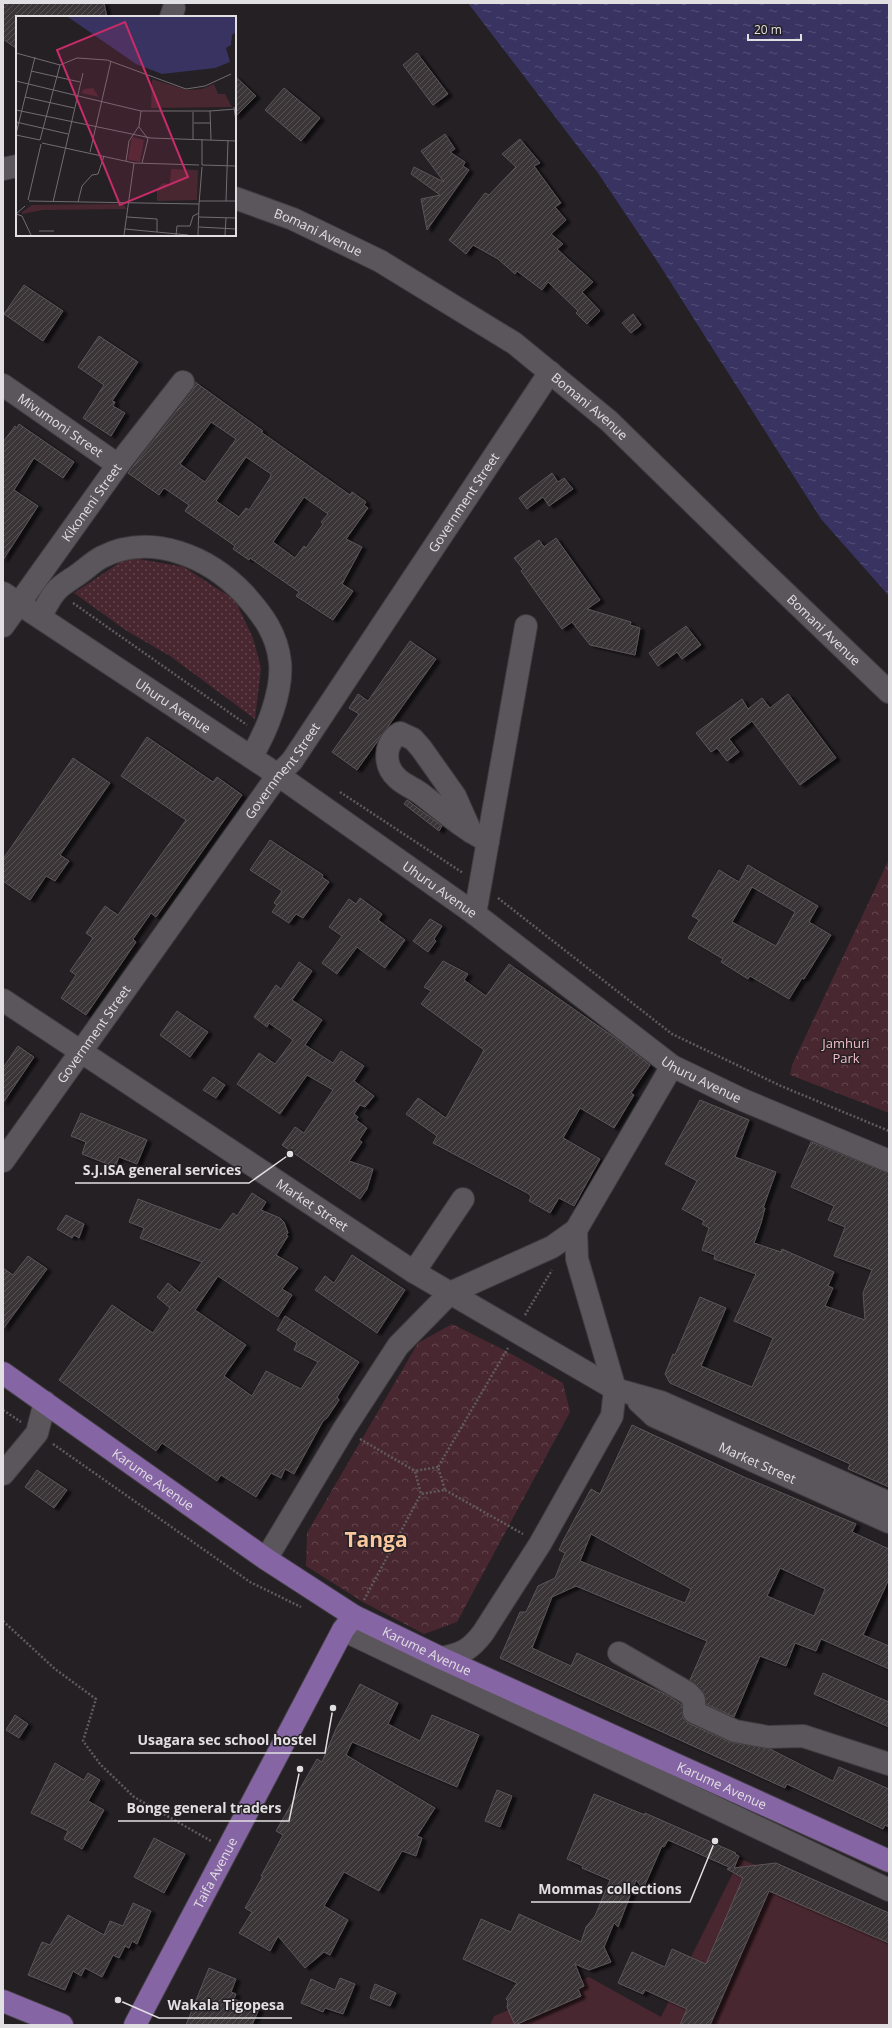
<svg xmlns="http://www.w3.org/2000/svg" width="892" height="2028" viewBox="0 0 892 2028" font-family="'Open Sans',sans-serif">
<style>
.grass{fill:#492730}
.forest{fill:url(#forest-crowns)}
.garden{fill:url(#garden-dots)}
.water{fill:url(#water-ripples)}
.building{fill:url(#building-hatch);stroke:#5b5458;fill-rule:evenodd;filter:url(#shadow)}
.lines{fill:none;stroke-linecap:round;stroke-linejoin:round}
.minor-casing{stroke:#403d40;stroke-width:24}
.major-casing{stroke:#403d40;stroke-width:24}
.path{stroke:#5f5b5f;stroke-width:2.5;stroke-dasharray:2 2;stroke-linecap:butt}
.minor{stroke:#5b565b;stroke-width:22}
.major{stroke:#8665a4;stroke-width:22}
.labels{text-anchor:middle;dominant-baseline:central;stroke-width:3;stroke-linejoin:round;paint-order:stroke}
.street-label{font-size:13px;fill:#e2dfe2;stroke:#242024}
.park-label{font-size:13px;fill:#f6becb;stroke:#242024}
.town-label{font-size:21px;font-weight:bold;fill:#f9c69d;stroke:#242024}
.inset-road{fill:none;stroke:#706c70;stroke-width:1}
.view{fill:#c52c68;fill-opacity:0.15;stroke:#c52c68;stroke-width:2}
.inset-edge{fill:none;stroke:#e2dfe2;stroke-width:2}
.leader{fill:none;stroke:#e2dfe2;stroke-width:1.5}
.callout-dot{fill:#e2dfe2;stroke:#242024;stroke-width:1.5}
.callout-label{font-size:14px;text-anchor:middle;font-weight:bold;fill:#e2dfe2;stroke:#242024;stroke-width:3;stroke-linejoin:round;paint-order:stroke}
</style>
<defs>
<pattern id="forest-crowns" width="20" height="18" patternUnits="userSpaceOnUse"><rect width="20" height="18" fill="#492730"/><path d="M2 6a3 3 0 1 1 6 0M12 15a3 3 0 1 1 6 0" fill="none" stroke="#63464e"/></pattern>
<pattern id="garden-dots" width="8" height="8" patternUnits="userSpaceOnUse"><rect width="8" height="8" fill="#492730"/><path d="M2 2h.1M6 6h.1" fill="none" stroke="#63464e" stroke-width="1.8" stroke-linecap="round"/></pattern>
<pattern id="water-ripples" width="26" height="14" patternUnits="userSpaceOnUse"><rect width="26" height="14" fill="#393362"/><path d="M2 4q2-2 4 0t4 0M15 11q2-2 4 0t4 0" fill="none" stroke="#555078"/></pattern>
<pattern id="building-hatch" width="6" height="6" patternUnits="userSpaceOnUse"><rect width="6" height="6" fill="#3b3538"/><path d="M-1 1l2-2M0 6l6-6M5 7l2-2" fill="none" stroke="#575254"/></pattern>
<filter id="shadow"><feDropShadow dx="4.5" dy="2.5" stdDeviation="1" flood-color="#0009"/></filter>
</defs>
<rect width="100%" height="100%" fill="#242024"/>
<!-- grass -->
<path class="grass" d="M740 1859 756 1865 776 1863 889 1913V2025H490L494 2016 589 1977 661 2017Z"/>
<!-- forest -->
<path class="forest" d="M889 859V1113L790 1075 792 1065Z
M452 1324 506 1351 563 1383 570 1412 457 1622 424 1634 363 1602 306 1566 307 1533 418 1343Z"/>
<!-- garden -->
<path class="garden" d="M128 557 184 567 235 600 253 638 261 668 255 719 170 656 127 631 74 593Z"/>
<!-- water -->
<path class="water" d="M468 3H889V596L821 519 659 264 598 173Z"/>
<!-- building -->
<path class="building" d="M3 3H104L107 17H17V49L3 39Z
M417 53 448 94 433 105 403 65Z
M235 76 256 96 235 117Z
M284 88 320 118 301 141 265 110Z
M445 134 455 149 450 152 465 162 463 166 469 170 427 230 421 199 440 195 411 174 414 167 444 182 421 151Z
M520 139 540 163 534 166 561 203 555 207 566 220 551 234 563 244 557 249 593 282 582 292 600 311 587 324 576 313 578 311 548 282 542 290 517 271 515 274 498 259 473 245 466 254 449 240 485 193 489 195 516 167 502 154Z
M24 285 63 311 43 341 4 314Z
M633 314 641 325 631 333 622 323Z
M99 336 138 362 112 401 115 402 113 406 125 413 111 436 83 418 104 385 78 367Z
M195 382 263 431 261 432 350 495 352 492 366 502 364 505 368 508 346 539 362 547 342 584 353 591 333 620 296 596 299 592 250 558 249 560 233 549 235 546 185 511 189 505 164 488 159 495 128 473 193 390ZM211 422 236 439 205 482 180 464ZM246 457 271 474 270 478 249 510 246 508 239 517 216 501ZM304 497 328 514 321 522 323 524 306 548 304 546 295 558 273 542Z
M19 424 74 462 63 478 34 458 14 490 38 506 3 560V442L15 426 17 428Z
M552 473 558 482 564 478 573 489 549 506 543 497 527 509 519 498Z
M556 538 600 600 587 609 631 622 630 625 640 628 635 655 590 645 572 622 562 629 521 571 523 569 514 558 539 540 544 547Z
M686 626 701 645 682 659 677 652 658 666 649 653Z
M410 641 436 659 357 770 332 752 359 714 349 708 358 694 368 701Z
M788 694 836 758 800 785 752 721 729 739 739 752 727 761 717 748 711 752 696 733 742 699 748 709 762 698 770 708Z
M147 737 213 782 217 777 242 795 156 917 151 913 133 939 136 942 86 1015 61 998 76 975 70 971 93 938 86 933 105 906 118 915 186 820 121 776Z
M73 758 110 783 60 855 69 861 55 881 46 876 30 900 3 881V859Z
M407 800 442 826 439 831 404 804Z
M270 840 323 875 322 877 329 882 303 918 296 914 289 923 272 912 277 905 274 903 282 891 250 870Z
M748 865 818 906 809 922 831 935 804 979 802 978 789 999 750 976 748 979 721 962 723 959 688 938 699 920 692 916 719 870 739 882ZM752 887 795 912 776 946 732 922Z
M360 898 382 914 378 920 405 940 385 968 357 947 337 974 322 963 342 936 329 927 349 899 356 904Z
M430 919 442 926 434 939 436 941 428 952 413 941Z
M443 961 468 974 464 980 486 996 509 964 614 1037 650 1065 631 1093 634 1095 614 1128 580 1108 563 1138 600 1159 574 1206 559 1198 550 1213 529 1201 531 1197 529 1194 433 1143 437 1136 406 1114 418 1098 446 1118 484 1050 421 1004 431 991 424 987Z
M299 962 312 971 292 1000 322 1020 305 1045 333 1063 341 1051 364 1066 354 1081 374 1096 365 1107 360 1105 354 1114 358 1117 356 1120 367 1128 359 1140 362 1142 349 1161 373 1169 367 1189 360 1199 282 1145 295 1127 304 1133 333 1090 307 1075 280 1114 237 1084 259 1053 275 1064 293 1040 269 1023 267 1027 254 1017 276 985 281 989Z
M177 1011 208 1032 190 1057 160 1035Z
M18 1046 34 1057 3 1103V1068Z
M213 1077 225 1085 216 1098 203 1090Z
M700 1100 749 1120 735 1157 776 1172 763 1208H765L761 1223 754 1243 781 1252 782 1249 834 1272 828 1286 833 1288 825 1306 865 1320 863 1293 872 1270 834 1256 845 1227 828 1220 834 1206 791 1187 811 1142 889 1173V1487L848 1469 850 1464 670 1383 665 1374 673 1354 675 1355 700 1297 726 1308 701 1366 752 1387 773 1338 734 1321 756 1274 714 1259 715 1255 702 1250 709 1228 702 1224 704 1221 682 1209 697 1181 665 1164Z
M81 1113 147 1140 137 1164 119 1157 115 1167 82 1154 86 1142 71 1136Z
M252 1193 266 1202 261 1210 280 1218 284 1222 288 1233 286 1235 288 1236 276 1255 298 1268 282 1289 292 1295 278 1317 218 1276 195 1310 246 1345 224 1376 252 1396 266 1371 301 1389 318 1362 294 1350 297 1343 277 1330 285 1316 359 1362 337 1397 339 1400 327 1418 323 1421 294 1474 285 1469 281 1478 271 1473 256 1497 221 1475 217 1481 162 1443 156 1451 59 1380 112 1305 153 1333 170 1308 157 1297 168 1283 180 1293 202 1262 140 1238 144 1228 129 1222 138 1199 220 1230 233 1213 237 1216Z
M66 1215 84 1224 79 1238 74 1235 72 1238 57 1229Z
M352 1255 405 1290 377 1333 315 1290 325 1276 334 1283Z
M28 1256 47 1269 3 1329V1268L13 1275Z
M632 1425 744 1477 856 1524 852 1532 889 1549V1579L863 1635 889 1646V1669L821 1639 816 1651 795 1643 786 1666 760 1656 734 1717 706 1704 703 1692 690 1680 707 1641 576 1586 552 1597 532 1648 571 1666 577 1653 669 1696 682 1705 683 1718 688 1723 730 1742 770 1749 833 1781 839 1767 889 1789V1827L885 1825 883 1829 787 1784 785 1788 500 1658 520 1612H526L538 1586 555 1578 565 1553 559 1550 564 1539 591 1489 600 1494ZM591 1534 691 1589 685 1603 580 1561ZM780 1568 825 1589 814 1616 767 1596Z
M37 1470 67 1490 54 1508 25 1487Z
M823 1673 889 1702V1727L814 1694Z
M360 1684 398 1703 388 1724 420 1741 432 1715 479 1735 457 1787 352 1742 346 1755 435 1808 417 1836 422 1838 416 1856 402 1851 379 1891 344 1872 324 1906 348 1920 330 1955 324 1952 305 1968 278 1936 270 1951 239 1933 252 1912 245 1908 263 1876H261L283 1835 276 1831 317 1759 322 1762 336 1729Z
M15 1715 28 1724 19 1738 6 1730Z
M55 1763 84 1780 88 1773 100 1780 88 1801 104 1810 82 1849 64 1839 68 1831 31 1813Z
M497 1790 512 1796 500 1827 485 1821Z
M594 1794 645 1815V1813L736 1853 735 1854 739 1856 734 1868 776 1863 889 1913V1943L769 1891 710 2025H680L687 2009 645 1990 643 1994 618 1983 632 1952 665 1967 672 1949 706 1964 743 1878 727 1869 731 1868 668 1840 664 1847 662 1846 643 1889 636 1880 618 1927 614 1923 604 1947 611 1962 589 1970 575 1964 584 1986 578 1989 581 1996 515 2025 507 2007 508 2001 506 1999 517 1983 463 1959 481 1919 511 1932 519 1914 581 1942 586 1927 595 1916 610 1880 582 1868 583 1866 567 1859Z
M154 1838 185 1854 164 1893 134 1877Z
M133 1903 151 1911 137 1944 132 1941 129 1948 125 1946 119 1958 113 1955 102 1977 85 1968 81 1976 73 1971 65 1990 28 1975 42 1942 50 1945 68 1915 104 1935 110 1921 123 1926Z
M209 1968 236 1979 231 1992 236 1994 234 1999 259 2009 252 2025H186Z
M340 1978 355 1984 343 2014 325 2008 323 2012 301 2003 311 1979 335 1990Z
M375 1984 396 1993 390 2006 370 1998Z"/>
<g class="lines">
<defs>
<g id="minor">
<path d="M171 17 174 8"/>
<path d="M3 169 17 166"/>
<path id="s1" d="M235 198 293 219 380 261 514 343 609 421 747 556 889 692"/>
<path id="s2" d="M3 385 118 465"/>
<path id="s3" d="M3 593 278 775 475 914 672 1066 743 1100 889 1161"/>
<path d="M40 617C45 609 49 599 56 591 62 584 72 579 80 573 87 568 94 561 102 557 152 532 209 557 244 594 263 615 277 634 280 662 283 692 266 733 251 757"/>
<path id="s4" d="M3 626 118 465 183 382"/>
<path d="M471 832 455 796 421 748 413 739 400 733C384 743 383 765 397 778 403 784 413 788 420 793 442 810 463 829 488 841"/>
<path d="M475 914 526 626"/>
<path id="s5" d="M3 1000 414 1272 615 1389 661 1402 889 1503"/>
<path id="s6" d="M3 1161 278 775 292 761 550 372"/>
<path d="M414 1272 463 1199"/>
<path id="s7" d="M639 1402 654 1416 889 1522"/>
<path d="M3 1474 37 1433 45 1402"/>
<path d="M266 1559 344 1429 398 1346 450 1293 552 1247 576 1230 672 1066"/>
<path d="M343 1630 889 1890"/>
<path d="M619 1653 688 1693 694 1700V1712L735 1731 768 1737 803 1736 889 1764"/>
<path d="M441 1658C462 1654 470 1650 483 1633L540 1544 612 1416 615 1389 577 1259 576 1230"/>
</g>
<g id="major">
<path id="s8" d="M3 1373 266 1559 354 1616 441 1658 889 1861"/>
<path d="M3 2001 62 2025"/>
<path id="s9" d="M135 2025 343 1630 354 1616"/>
</g>
</defs>
<!-- minor casing -->
<use href="#minor" class="minor-casing"/>
<!-- major casing -->
<use href="#major" class="major-casing"/>
<!-- path -->
<path class="path" d="M73 603 247 725
M340 792 463 873
M498 898 672 1034 781 1086 889 1131
M525 1315 552 1270
M3 1410 21 1422
M360 1439 415 1471
M53 1444 250 1582 301 1607
M438 1467 415 1471 421 1494 445 1490 438 1467 508 1348
M445 1490 523 1534
M364 1600 421 1494
M3 1621 55 1669 96 1699 83 1741 100 1764 134 1797 211 1841"/>
<!-- minor -->
<use href="#minor" class="minor"/>
<!-- major -->
<use href="#major" class="major"/>
</g>
<g class="labels">
<!-- street labels -->
<g class="street-label">
<text stroke="none"><textPath href="#s1" startOffset="90">Bomani Avenue</textPath></text>
<text stroke="none"><textPath href="#s1" startOffset="414">Bomani Avenue</textPath></text>
<text stroke="none"><textPath href="#s2" startOffset="70">Mivumoni Street</textPath></text>
<text stroke="none"><textPath href="#s6" startOffset="804">Government Street</textPath></text>
<text stroke="none"><textPath href="#s4" startOffset="152">Kikoneni Street</textPath></text>
<text stroke="none"><textPath href="#s1" startOffset="738">Bomani Avenue</textPath></text>
<text stroke="none"><textPath href="#s3" startOffset="204">Uhuru Avenue</textPath></text>
<text stroke="none"><textPath href="#s6" startOffset="480">Government Street</textPath></text>
<text stroke="none"><textPath href="#s3" startOffset="528">Uhuru Avenue</textPath></text>
<text stroke="none"><textPath href="#s6" startOffset="156">Government Street</textPath></text>
<text stroke="none"><textPath href="#s3" startOffset="852">Uhuru Avenue</textPath></text>
<text stroke="none"><textPath href="#s5" startOffset="371">Market Street</textPath></text>
<text stroke="none"><textPath href="#s7" startOffset="134">Market Street</textPath></text>
<text stroke="none"><textPath href="#s8" startOffset="184">Karume Avenue</textPath></text>
<text stroke="none"><textPath href="#s8" startOffset="508">Karume Avenue</textPath></text>
<text stroke="none"><textPath href="#s8" startOffset="832">Karume Avenue</textPath></text>
<text stroke="none"><textPath href="#s9" startOffset="172">Taifa Avenue</textPath></text>
</g>
<!-- park labels -->
<g class="park-label">
<text x="846" y="1043">Jamhuri<tspan x="846" dy="15">Park</tspan></text>
</g>
<!-- town labels -->
<g class="town-label">
<text x="376" y="1539">Tanga</text>
</g>
</g>
<!-- overview -->
<g transform="translate(16 16)">
<rect width="220" height="220" fill="#242024"/>
<path d="M155 153 182 154 181 184 141 185V173L147 167 154 168Z" fill="#492730"/>
<path d="M136 63 171 74 186 73 198 68 202 78H209L216 91 135 92ZM116 121 128 124 124 146 113 144 112 142ZM101 188 108 189 111 193 27 194 6 198V196L16 189Z" fill="#492730"/>
<path d="M77 72 83 81 65 77 68 73Z" fill="#492730"/>
<path d="M52 1H220V16L216 19 215 29 210 32 214 46 199 52 146 58 120 48Z" fill="#393362"/>
<path class="inset-road" d="M0 37 44 49 24 124M44 49 61 42 91 44 170 73 189 70 215 58M15 55 64 66M0 65 125 95H194L220 93M9 81 58 92M218 91 220 105M0 94 135 122 220 125M194 95 195 124M177 96V124M0 106 52 118M178 107H195M123 111 132 123 126 147M0 118 19 41M0 119 24 124M26 127 118 147 183 149M74 136 95 45M110 145 113 125 123 110 125 95M186 149V123M186 149 220 150M12 184 25 128M13 185 183 188 186 151M183 185H220M210 185 212 124M37 186 67 57M62 186 66 170 76 159 82 158 88 140M0 198 6 200 15 219M0 198 9 190M111 201 141 203V216M183 201 220 202M183 211 220 213M109 213 172 219M23 215H38M108 219 118 147M160 219 161 210H174L177 200 183 197M182 219 183 188M209 219 210 202"/>
<path class="view" d="M109 6 172 161 104 189 41 34Z"/>
<rect width="220" height="220" class="inset-edge"/>
</g>
<!-- callouts -->
<path class="leader" d="M290 1154L249 1183H75M333 1708L325 1753H130M300 1769L289 1821H118M715 1841L690 1902H531M118 2000L159 2018H292"/>
<g class="callout-dot">
<circle cx="290" cy="1154" r="4"/>
<circle cx="333" cy="1708" r="4"/>
<circle cx="300" cy="1769" r="4"/>
<circle cx="715" cy="1841" r="4"/>
<circle cx="118" cy="2000" r="4"/>
</g>
<g class="callout-label">
<text x="162" y="1175">S.J.ISA general services</text>
<text x="227" y="1745">Usagara sec school hostel</text>
<text x="204" y="1813">Bonge general traders</text>
<text x="610" y="1894">Mommas collections</text>
<text x="226" y="2010">Wakala Tigopesa</text>
</g>
<!-- border -->
<rect width="892" height="2028" fill="none" stroke="#e2dfe2" stroke-width="8"/>
<!-- scale -->
<path d="M748 34v6h53v-6" fill="none" stroke="#e2dfe2" stroke-width="2"/>
<text x="754" y="34" font-size="12" fill="#e2dfe2" stroke="#242024" stroke-width="3" paint-order="stroke">20 m</text>
</svg>
